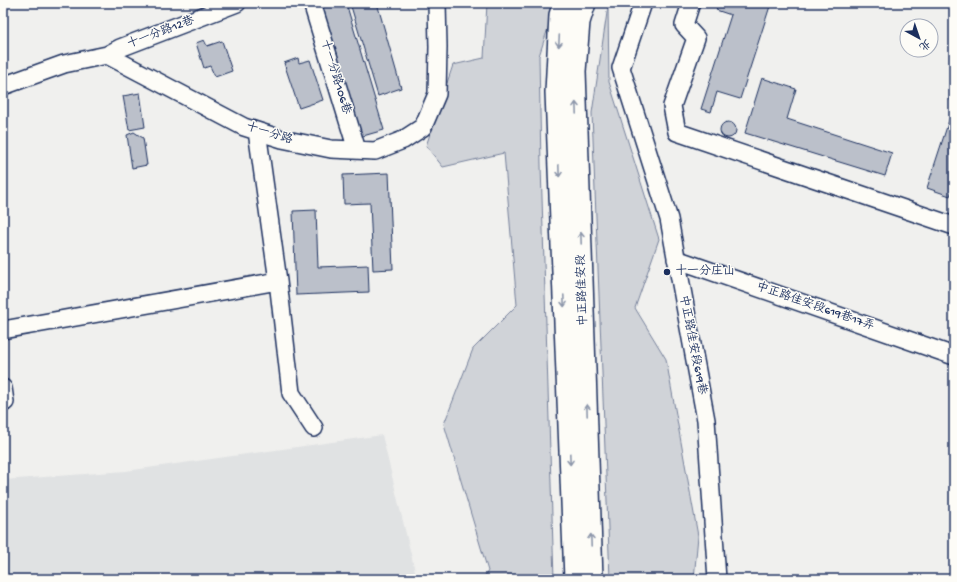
<svg xmlns="http://www.w3.org/2000/svg" width="957" height="582" viewBox="0 0 957 582" font-family="'Gochi Hand','LXGW WenKai TC',sans-serif">
<style>
.built{fill:#e0e2e3}
.green{fill:#d0d3d8;stroke:#76819b}
.building{fill:#bbc0ca;stroke:#1b2f5e}
.lines{fill:none;stroke-linecap:round;stroke-linejoin:round}
.minor-casing{stroke:#1b2f5e;stroke-width:20}
.major-casing{stroke:#1b2f5e;stroke-width:24}
.minor{stroke:#fdfcf7;stroke-width:17}
.major{stroke:#fdfcf7;stroke-width:21}
.oneway{stroke:#8c96aa}
.poi-dot{fill:#1b2f5e;stroke:#fdfcf7;stroke-width:1.5}
.labels{text-anchor:middle;dominant-baseline:central;stroke-width:3;stroke-linejoin:round;paint-order:stroke}
.street-label{font-size:12px;fill:#1b2f5e;stroke:#fdfcf7}
.poi-label{font-size:12px;fill:#1b2f5e;stroke:#fdfcf7;text-anchor:start}
</style>
<rect width="100%" height="100%" fill="#f0f0ee"/>
<filter id="ink" filterUnits="userSpaceOnUse"><feTurbulence type="fractalNoise" baseFrequency=".025" numOctaves="2"/><feDisplacementMap in="SourceGraphic" scale="8" xChannelSelector="R" yChannelSelector="G"/><feConvolveMatrix kernelMatrix="1 2 1 2 8 2 1 2 1" color-interpolation-filters="sRGB"/></filter>
<g filter="url(#ink)">
<!-- built -->
<path class="built" d="M382 435 417 579H3V480L126 471Z"/>
<!-- green -->
<path class="green" d="M487 3H556L539 56 541 166 554 579H483L488 571 444 424 473 349 517 305 504 153 443 167 426 146 453 65 484 58Z
M608 6 609 82 659 239 635 308 666 359 698 536 694 579H610L592 113Z"/>
<!-- building -->
<path class="building" d="M315 3H346L384 130 356 138Z
M350 3H377L401 88 378 96Z
M718 3H771L740 99 717 92 711 112 701 109 731 15 716 10Z
M204 40 207 46 222 41 232 71 215 77 210 66 204 68 196 43Z
M298 58 299 63 310 60 323 100 299 108 284 63Z
M762 78 796 89 787 119 892 153 885 176 745 133Z
M954 89V102L950 100Z
M140 93 145 127 129 130 123 96Z
M954 105V184L950 196 927 188Z
M720 130a8 8 0 1 1 16 0a8 8 0 1 1-16 0Z
M134 132 143 138 147 165 132 168 127 135Z
M389 173 393 269 373 270 370 203 344 204 343 175Z
M316 210 318 267 368 265 369 292 296 295 293 211Z"/>
<g class="lines">
<defs>
<path id="minor" d="M312 3 357 150
M643 3 621 68 669 219 706 420 717 579
M691 3 684 25 696 38 672 106 677 132 954 226
M107 55 120 48 237 3
M3 86 64 64 107 55 244 127 282 139 331 149 375 151 403 140 423 127 437 94 438 47 437 3
M257 131 278 281 291 393 314 428
M676 259 954 356
M3 330 278 281
M3 388 5 402"/>
<path id="major" d="M564 3 560 15 556 92 575 579
M585 3 579 22 575 71 592 579"/>
</defs>
<!-- minor casing -->
<use href="#minor" class="minor-casing"/>
<!-- major casing -->
<use href="#major" class="major-casing"/>
<!-- minor -->
<use href="#minor" class="minor"/>
<!-- major -->
<use href="#major" class="major"/>
</g>
<!-- one-way arrows -->
<defs><path id="oneway-shaft" d="M-6 0H5M1.5-3L5.5 0L1.5 3" fill="none" stroke-width="1.6" stroke-linecap="round" stroke-linejoin="round"/></defs>
<g class="oneway">
<use href="#oneway-shaft" transform="translate(559 41) rotate(93)"/>
<use href="#oneway-shaft" transform="translate(576 108) rotate(-92)"/>
<use href="#oneway-shaft" transform="translate(559 171) rotate(88)"/>
<use href="#oneway-shaft" transform="translate(581 238) rotate(-92)"/>
<use href="#oneway-shaft" transform="translate(564 301) rotate(88)"/>
<use href="#oneway-shaft" transform="translate(587 410) rotate(-92)"/>
<use href="#oneway-shaft" transform="translate(570 459) rotate(88)"/>
<use href="#oneway-shaft" transform="translate(591 540) rotate(-92)"/>
</g>
</g>
<!-- markers -->
<circle class="poi-dot" cx="667" cy="272" r="4"/>
<g class="labels">
<!-- street labels -->
<g class="street-label">
<text transform="translate(161 33) rotate(-21)">十一分路12巷</text>
<text transform="translate(335 77) rotate(73)">十一分路106巷</text>
<text transform="translate(269 134) rotate(17)">十一分路</text>
<text transform="translate(583 290) rotate(-92)">中正路佳安段</text>
<text transform="translate(815 307) rotate(19)">中正路佳安段619巷17弄</text>
<text transform="translate(692 345) rotate(79)">中正路佳安段619巷</text>
</g>
<!-- poi labels -->
<g class="poi-label">
<text x="675" y="272">十一分庄山</text>
</g>
</g>
<!-- margin -->
<rect width="957" height="582" fill="none" stroke="#fdfcf7" stroke-width="16"/>
<rect x="8" y="8" width="941" height="566" fill="none" stroke="#1b2f5e" stroke-width="1.5" filter="url(#ink)"/>
<!-- north arrow -->
<g transform="translate(919 38) rotate(140)"><circle r="19" fill="#fdfcf7" stroke="#a3aaba"/>
<path d="M0-3L7 15L0 10L-7 15Z" fill="#1b2f5e"/>
<text y="-6" font-size="11" font-weight="bold" text-anchor="middle" fill="#1b2f5e">北</text>
</g>
</svg>
